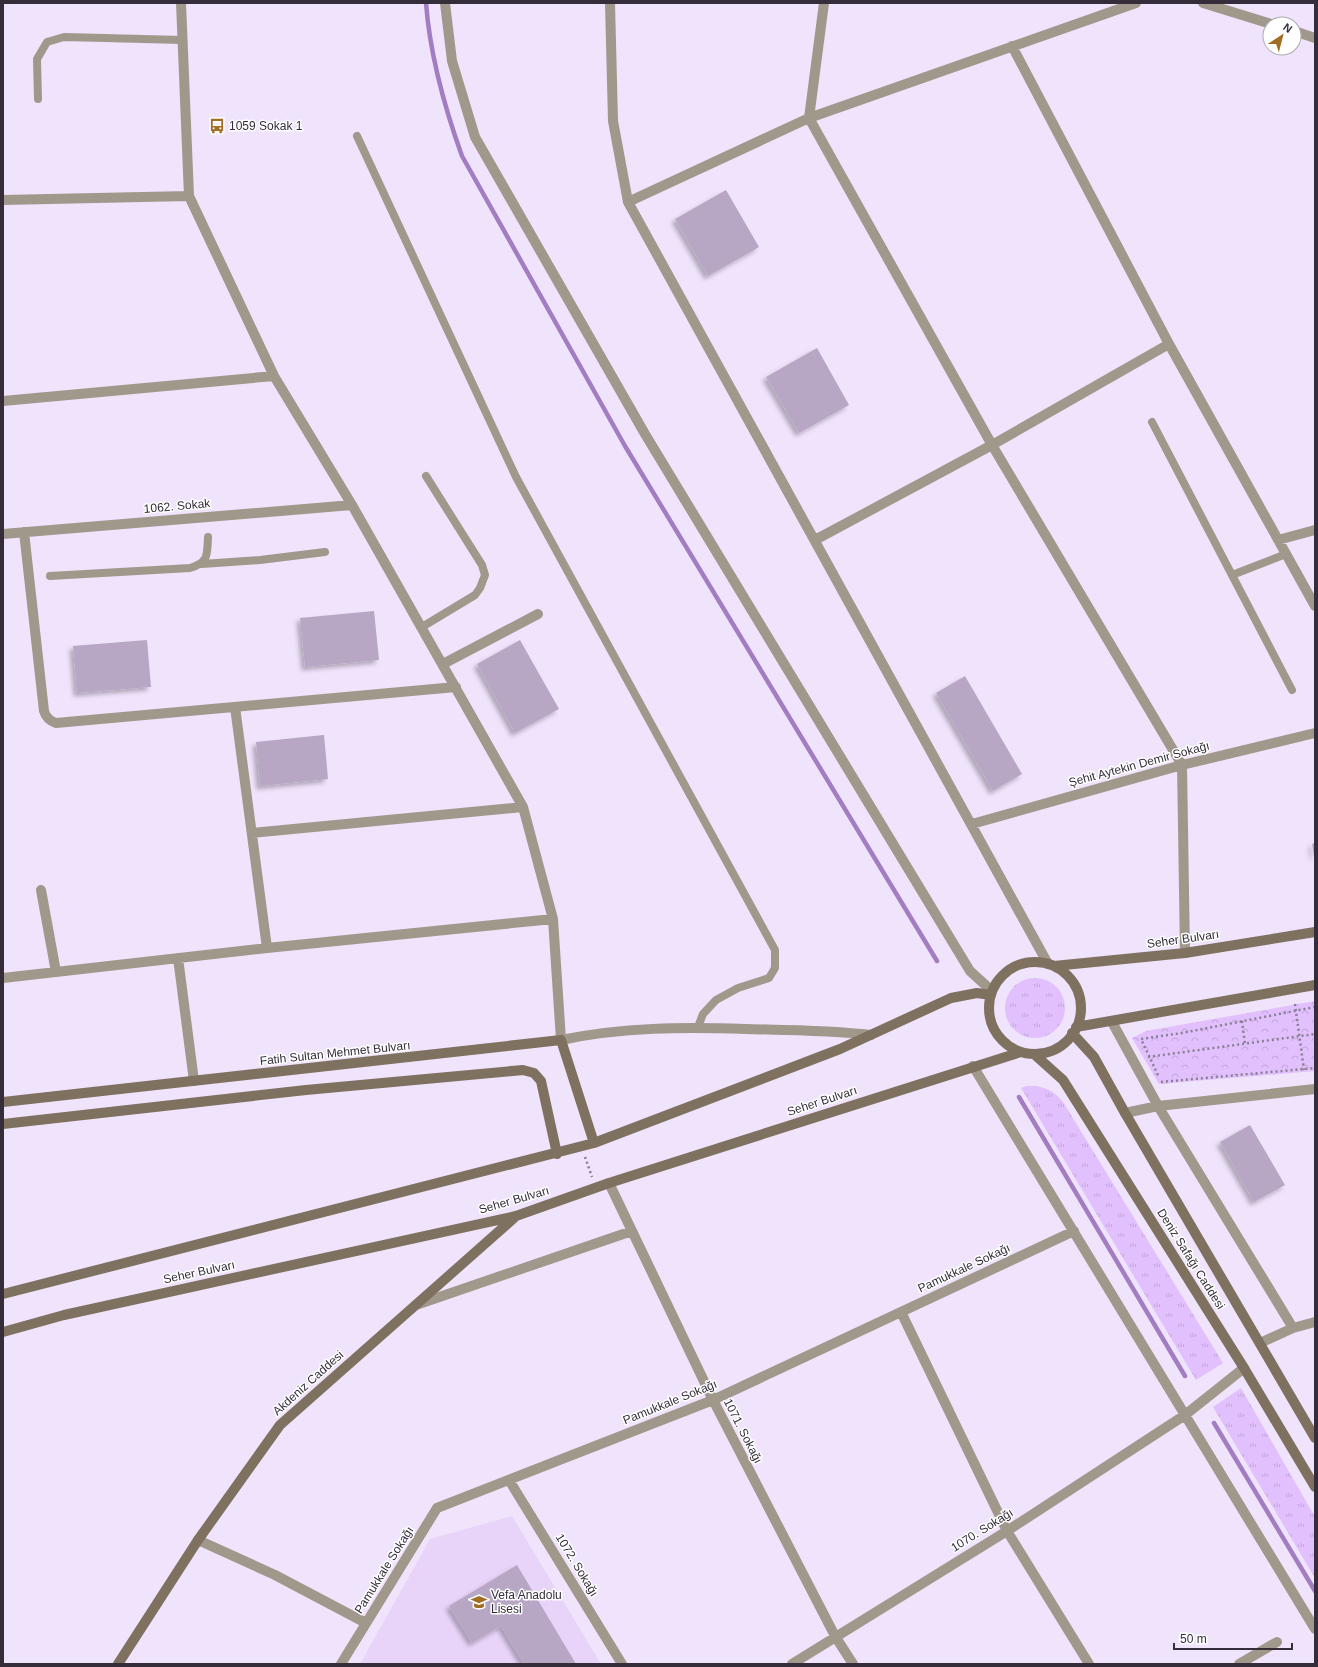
<svg xmlns="http://www.w3.org/2000/svg" width="1318" height="1667" viewBox="0 0 1318 1667" font-family="Helvetica,sans-serif">
<style>
.built{fill:#e8d4f9}
.grass{fill:url(#grass-tufts)}
.park{fill:url(#park-crowns)}
.lines{fill:none;stroke-linecap:round;stroke-linejoin:round}
.stream{stroke:#a37dc1;stroke-width:4.5}
.building{fill:#b7a7c4;filter:url(#shadow)}
.path{stroke:#897f91;stroke-width:2.5;stroke-dasharray:2 3;stroke-linecap:butt}
.lane{stroke:#a1988c;stroke-width:8}
.street{stroke:#a1988c;stroke-width:10}
.secondary{stroke:#7f7160;stroke-width:10}
.labels{text-anchor:middle;dominant-baseline:central;stroke-width:3;stroke-linejoin:round;paint-order:stroke}
.poi-label{font-size:12px;fill:#352e3a;stroke:#fff;text-anchor:start}
.street-label{font-size:12px;fill:#352e3a;stroke:#fff}
</style>
<defs>
<pattern id="grass-tufts" width="24" height="20" patternUnits="userSpaceOnUse"><rect width="24" height="20" fill="#e1c0fd"/><path d="M3 7l-1-3M5 7V3M7 7l1-3M15 17l-1-3M17 17v-4M19 17l1-3" fill="none" stroke="#c2a5da"/></pattern>
<pattern id="park-crowns" width="20" height="18" patternUnits="userSpaceOnUse"><rect width="20" height="18" fill="#e1c0fd"/><path d="M2 6a3 3 0 1 1 6 0M12 15a3 3 0 1 1 6 0" fill="none" stroke="#c2a5da"/></pattern>
<filter id="shadow"><feDropShadow dx="-3.5" dy="3.5" stdDeviation="2" flood-color="#0004"/></filter>
</defs>
<rect width="100%" height="100%" fill="#f0e3fc"/>
<!-- built -->
<path class="built" d="M512 1516 601 1664H360L430 1539Z"/>
<!-- grass -->
<path class="grass" d="M1005 1008a30 30 0 1 1 60 0a30 30 0 1 1-60 0Z
M1027 1086C1043 1085 1054 1090 1063 1102L1223 1363 1196 1380 1021 1088Z
M1241 1388 1315 1517V1578L1213 1407Z"/>
<!-- park -->
<path class="park" d="M1315 1001V1071L1159 1084 1132 1038 1146 1031Z"/>
<g class="lines">
<!-- stream -->
<path class="stream" d="M426 3C430 56 444 106 462 156L625 446 937 961
M1019 1097 1185 1376
M1214 1423 1315 1591"/>
</g>
<!-- building -->
<path class="building" d="M726 190 759 247 708 276 675 219Z
M817 348 849 405 799 433 766 377Z
M374 611 379 660 305 667 300 618Z
M147 640 151 687 77 693 73 646Z
M520 640 559 709 515 733 477 664Z
M965 676 1022 774 993 791 936 693Z
M324 735 328 779 260 786 256 742Z
M1315 843V857H1314L1312 844Z
M1250 1125 1285 1185 1254 1202 1220 1142Z
M517 1565 576 1664H524L501 1626 472 1643 449 1606Z"/>
<g class="lines">
<!-- path -->
<path class="path" d="M1295 1004 1304 1070
M1242 1021 1245 1044
M1148 1057 1315 1034
M1158 1075 1141 1039 1182 1033 1315 1007
M1161 1082 1315 1068
M585 1157 592 1177"/>
<!-- lane -->
<path class="lane" d="M38 99 37 59 47 42 64 37 183 40
M357 136 516 477 775 950V968L769 978 738 988 716 1000 703 1014 698 1027
M1152 422 1292 690
M202 564 260 560 325 552
M1232 575 1286 554
M50 576 190 568C209 562 207 555 208 537
M422 627 475 595 480 588 485 575 482 565 426 476"/>
<!-- street -->
<path class="street" d="M181 3 189 196 274 376 352 505 523 807 553 919 561 1040C623 1027 683 1027 746 1029 788 1030 829 1030 871 1035
M445 3 452 61 475 137 645 434 970 971 992 991
M610 3 613 121 628 202 1048 964
M824 3 809 118 992 445 1182 765 1185 953
M1203 3 1271 24
M1294 31 1315 38
M1012 46 1169 344 1315 606
M3 200 189 196
M628 202 809 118 1136 3
M3 401 274 376
M24 532 44 711C46 718 50 721 56 723L456 687
M3 534 352 505
M815 540 992 445 1169 344
M1278 540 1315 530
M443 664 538 614
M235 707 267 948
M972 824 1182 765 1315 733
M252 833 523 807
M41 890 56 972
M178 958 194 1081
M3 978 267 948 553 919
M1112 1022 1158 1106 1293 1328
M973 1066 1315 1629
M1125 1113 1158 1106 1315 1089
M609 1183 713 1400 835 1636 853 1664
M416 1305 632 1231
M901 1312 1007 1531 1089 1664
M1260 1343 1293 1328 1315 1322
M509 1480 622 1664
M198 1540 275 1575 366 1623
M341 1664 437 1508 713 1400 1074 1231
M792 1664 1007 1531 1185 1415 1244 1368
M1239 1664 1277 1642"/>
<!-- secondary -->
<path class="secondary" d="M989 1008a46 46 0 1 1 92 0a46 46 0 1 1-92 0Z
M1054 966 1185 953 1315 932
M1076 1027 1315 985
M1072 1033 1094 1057 1125 1113 1315 1438
M1034 1054 1063 1080 1244 1368 1315 1487
M3 1102 561 1040 594 1143
M3 1124 306 1090 523 1070 534 1073 541 1081 557 1154
M3 1294 594 1143 840 1049 951 998 977 993 991 995
M3 1332 64 1315 516 1216 609 1183 1021 1052
M118 1664 198 1540 280 1425 514 1218"/>
</g>
<!-- icons -->
<defs>
<symbol id="bus-bare" viewBox="-9 -9 18 18"><path d="M-5-6H5V4H4V6H2V4H-2V6H-4V4H-5ZM-3.5-4V0h7V-4ZM-3.5 1.2v1.5H-2V1.2ZM2 1.2v1.5H3.5V1.2Z" fill="#a06d23" stroke="#fff" stroke-width="2.5" paint-order="stroke"/></symbol>
<symbol id="school-bare" viewBox="-9 -9 18 18"><path d="M0-5L7-2L0 1L-7-2ZM-4 1L0 2.5L4 1V4Q0 6-4 4Z" fill="#a06d23" stroke="#fff" stroke-width="2.5" paint-order="stroke"/></symbol>
</defs>
<g fill-rule="evenodd">
<use href="#bus-bare" x="206" y="115" width="22" height="22"/>
<use href="#school-bare" x="468" y="1591" width="22" height="22"/>
</g>
<g class="labels">
<!-- poi labels -->
<g class="poi-label">
<text x="229" y="126">1059 Sokak 1</text>
<text x="491" y="1595">Vefa Anadolu<tspan x="491" dy="14">Lisesi</tspan></text>
</g>
<!-- street labels -->
<g class="street-label">
<text transform="translate(177 506) rotate(-5)">1062. Sokak</text>
<text transform="translate(1139 764) rotate(-15)">Şehit Aytekin Demir Sokağı</text>
<text transform="translate(1183 939) rotate(-8)">Seher Bulvarı</text>
<text transform="translate(335 1053) rotate(-6)">Fatih Sultan Mehmet Bulvarı</text>
<text transform="translate(822 1101) rotate(-18)">Seher Bulvarı</text>
<text transform="translate(514 1200) rotate(-16)">Seher Bulvarı</text>
<text transform="translate(1191 1259) rotate(58)">Deniz Safağı Caddesi</text>
<text transform="translate(964 1268) rotate(-25)">Pamukkale Sokağı</text>
<text transform="translate(199 1272) rotate(-12)">Seher Bulvarı</text>
<text transform="translate(308 1383) rotate(-42)">Akdeniz Caddesi</text>
<text transform="translate(670 1402) rotate(-22)">Pamukkale Sokağı</text>
<text transform="translate(743 1431) rotate(63)">1071. Sokağı</text>
<text transform="translate(982 1530) rotate(-32)">1070. Sokağı</text>
<text transform="translate(577 1565) rotate(59)">1072. Sokağı</text>
<text transform="translate(384 1570) rotate(-58)">Pamukkale Sokağı</text>
</g>
</g>
<!-- border -->
<rect width="1318" height="1667" fill="none" stroke="#352e3a" stroke-width="8"/>
<!-- north arrow -->
<g transform="translate(1282 36) rotate(36)"><circle r="19" fill="#ffffff" stroke="#aeabb0"/>
<path d="M0-3L7 15L0 10L-7 15Z" fill="#a06d23"/>
<text y="-6" font-size="11" font-weight="bold" text-anchor="middle" fill="#352e3a">N</text>
</g>
<!-- scale -->
<path d="M1174 1643v6h118v-6" fill="none" stroke="#352e3a" stroke-width="2"/>
<text x="1180" y="1643" font-size="12" fill="#352e3a" stroke="#ffffff" stroke-width="3" paint-order="stroke">50 m</text>
</svg>
